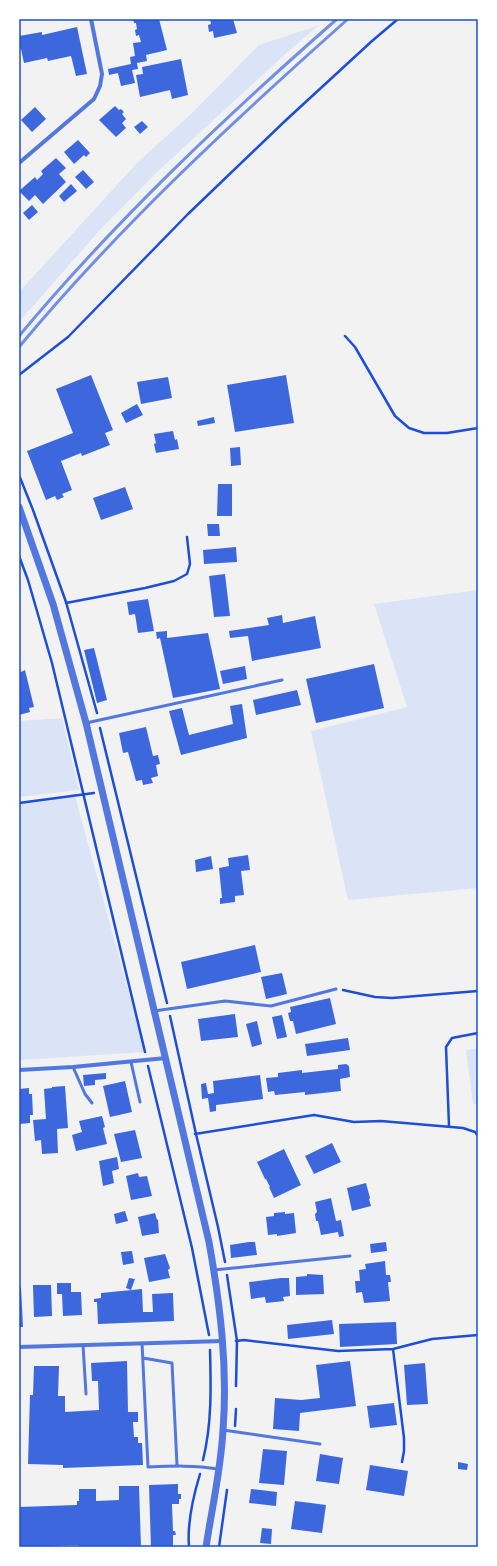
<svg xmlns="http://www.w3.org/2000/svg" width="497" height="1566" viewBox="0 0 497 1566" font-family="'DM Sans',sans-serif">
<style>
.green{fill:#dbe4f7}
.building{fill:#3d67dc}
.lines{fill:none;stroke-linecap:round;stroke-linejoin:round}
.path{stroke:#1d4ed8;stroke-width:2.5}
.service{stroke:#5277de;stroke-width:3}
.minor{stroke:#5277de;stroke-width:4}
.tertiary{stroke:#5277de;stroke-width:7}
.rail{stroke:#7290e2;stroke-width:3}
.neatline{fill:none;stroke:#1d4ed8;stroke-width:1.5}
</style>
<rect width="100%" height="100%" fill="#f2f2f2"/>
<!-- green -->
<path class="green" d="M319 25 282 57 157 172 99 231 19 322V292L138 162 192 113 259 45Z
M478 590V888L348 900 311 731 407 707 374 604Z
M62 718 79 790 19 797V721Z
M75 796 145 1052 19 1060V803Z
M478 1048V1105L473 1104 466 1050Z"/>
<!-- building -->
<path class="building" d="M133 19H159L167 50 146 55 147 61 137 63 138 69 132 70 135 83 121 86 118 73 109 75 108 69 131 64 130 57 135 56 133 43 141 42 139 35 136 36 135 30 137 29 136 23H134Z
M210 19H233L237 33 214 38 213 31 209 32 208 25 211 24Z
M77 27 87 74 76 76 71 56 48 61 47 58 24 63 21 49H19V36L42 32V35Z
M181 59 188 95 172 99 170 90 140 97 136 75 143 74 142 67Z
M115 106 119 110 121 109 124 112 122 114 126 119 122 123 126 128 116 137 99 120Z
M35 107 46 119 32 132 21 120Z
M142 121 148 127 140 134 134 127Z
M78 140 90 153 86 157 84 155 74 164 64 152Z
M56 158 66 168 59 174 66 182 43 204 35 195 29 201 19 191 35 177 37 180 43 174 41 171Z
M83 170 94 182 86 189 75 177Z
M71 184 77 191 64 202 59 196Z
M32 205 38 212 29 220 23 213Z
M91 375 113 430 105 433 110 445 82 456 81 453 61 461 72 490 62 494 64 497 57 500 55 496 46 500 27 451 73 433 56 389Z
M286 375 294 423 235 432 227 385Z
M168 377 172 398 141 404 137 382Z
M137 404 143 415 126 423 121 413Z
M214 417 215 423 198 426 197 421Z
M173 431 175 440 177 439 179 449 156 453 154 444 156 443 154 434Z
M240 447 241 465 231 466 230 448Z
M218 484H232V516H217Z
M125 487 133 509 101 520 93 498Z
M207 524H219L220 536H208Z
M236 547 237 562 204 564 203 550Z
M225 574 230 616 214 617 209 576Z
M148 599 154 631 138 633 135 614 129 615 127 602Z
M282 615 283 623 315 616 321 648 252 661 248 636 230 638 229 631 269 625 267 618Z
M167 631V638L208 633 220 689 173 698 160 638 157 639 156 632Z
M94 648 107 700 97 703 84 650Z
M374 664 384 708 316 723 306 679Z
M245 666 247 679 223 684 220 671Z
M19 667 21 672 25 670 34 707 29 708 30 712 19 715Z
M297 690 301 705 256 715 253 700Z
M242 704 247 738 181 755 169 711 182 708 189 735 233 724 230 706Z
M146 727 153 756 158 755 160 764 156 765 158 776 151 778 153 783 143 785 142 780 136 781 128 752 123 753 119 733Z
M248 855 250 870 241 871 244 895 235 896V902L220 904V898H222L219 868 229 866 228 858Z
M211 856 213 869 196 872 195 860Z
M255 945 261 972 187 989 181 962Z
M282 973 287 994 266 999 261 977Z
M330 998 336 1024 296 1034 293 1021H290L288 1013 291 1012 290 1007Z
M235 1014 238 1037 201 1041 198 1019Z
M282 1015 287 1037 277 1039 272 1017Z
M257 1021 262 1044 252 1047 246 1024Z
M348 1038 350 1050 307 1056 305 1044Z
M346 1064 349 1066 350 1077 340 1079 341 1091 305 1095V1092L275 1095 274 1091 268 1092 266 1078 278 1077V1073L302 1070V1073L338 1069V1065Z
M106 1073V1079L95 1080V1085L84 1086 83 1075Z
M260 1075 263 1099 216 1105V1111L210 1112 208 1098 202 1099 201 1084 206 1083 208 1094 214 1093 213 1081Z
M125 1081 132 1112 110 1117 103 1086Z
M65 1086 68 1128 57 1129 58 1153 42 1154 41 1140 35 1141 33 1120 46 1119 44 1089 52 1088V1087Z
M29 1088V1094H32L33 1115H30V1123L19 1124V1089Z
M102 1116 105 1127 103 1128 107 1144 76 1151 72 1135 82 1132 79 1121Z
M135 1130 142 1158 121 1162 114 1134Z
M332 1143 341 1162 314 1174 305 1156Z
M284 1149 301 1185 274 1198 269 1187H270L266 1179H265L257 1162Z
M117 1157 119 1169 112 1171 114 1183 103 1186 99 1161Z
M138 1173 139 1177 147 1176 152 1196 131 1200 126 1176Z
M366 1183 370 1198 369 1199 371 1206 352 1211 347 1188Z
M331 1198 336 1221 341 1220 344 1236 339 1237 338 1232 321 1235 318 1221H316L315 1214 317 1212 315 1202Z
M125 1211 128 1221 116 1224 114 1214Z
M285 1212V1214L294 1213 296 1233 277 1236V1234L268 1235 266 1217 274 1216V1213Z
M155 1213 157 1220 158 1219 159 1233 142 1236 138 1217Z
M249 1242H255L257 1255 231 1258 230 1245Z
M386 1242 387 1251 371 1253 370 1244Z
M132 1251 134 1263 123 1265 121 1252Z
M165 1254 170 1268 168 1270 170 1278 149 1282 144 1258Z
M385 1261 386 1275H390L391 1282H388L390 1301 364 1303 362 1292 356 1293 355 1281H360L359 1270 366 1269 365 1264Z
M307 1274 323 1275 324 1294 296 1295V1277L307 1276Z
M129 1278 135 1279 131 1290 126 1288Z
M281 1278H289L290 1296 283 1297 284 1301 266 1303 265 1297 251 1299 249 1282Z
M57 1283H71V1292H81L82 1315 63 1316 62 1294H57Z
M33 1285H51L52 1316 34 1317Z
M19 1287H21L23 1327H19Z
M142 1289 143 1312H153L152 1294 173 1293 174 1321 98 1324 97 1302H94V1299L101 1298V1293Z
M332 1320 334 1334 288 1339 287 1325Z
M396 1322 397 1344 340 1347 339 1324Z
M127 1361 128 1412H138V1422H133L134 1437H138V1443H142L143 1465 63 1468V1465L28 1464 30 1395H33L34 1366H59L58 1396H65V1412L99 1410 98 1381H92L91 1363Z
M350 1361 356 1406 300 1413 299 1431 273 1429 275 1398 301 1400 320 1398 316 1365Z
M425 1363 428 1404 407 1405 404 1365Z
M394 1403 397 1425 370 1428 367 1406Z
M263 1449 287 1451 284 1485 259 1483Z
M320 1454 343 1458 339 1484 316 1481Z
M458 1462 468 1464 467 1470 458 1469Z
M370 1465 408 1471 404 1496 366 1490Z
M178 1484V1494H181V1499H179V1504H172L173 1531H175L176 1535H173V1547H151L149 1485Z
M119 1486H139L141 1547H79L78 1545 19 1547V1507L77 1505V1501H79V1489H96V1501L119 1500Z
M251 1489 277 1492 276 1506 249 1503Z
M295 1501 326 1505 322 1533 291 1529Z
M262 1528 272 1529 271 1544 260 1543Z"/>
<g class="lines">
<!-- path -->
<path class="path" d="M345 336 355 347 395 416 409 428 424 433H447L478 428
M19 375 68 337 188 214 285 121 372 41 398 19
M19 475 33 510 66 602 97 713
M19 556 28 580 52 663 145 1052
M66 603 145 588 174 581 187 574 190 564 187 537
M100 728 167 1003
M19 803 94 793
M343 990 375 997 392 998 478 991
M170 1016 196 1134 218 1227 225 1262
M148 1066 192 1248 209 1335
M449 1126 446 1047 452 1038 478 1033
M195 1134 314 1115 354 1122 381 1121 463 1128 475 1132 478 1136
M227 1275 237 1341 236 1386
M236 1341 244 1340 338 1351 393 1349 432 1339 478 1335
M393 1349 404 1438V1451L402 1462
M235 1426 236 1409
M203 1460C212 1424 211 1386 210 1350
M189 1547C187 1523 193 1497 200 1474
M219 1547 227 1490"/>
<!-- service -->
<path class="service" d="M86 723 282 680
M154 1011 225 1001 271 1006 336 989
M131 1062 140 1102
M73 1067 85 1094 92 1103
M214 1270 350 1256
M142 1343 148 1467C172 1466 195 1465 218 1469
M83 1345 86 1394
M143 1358 172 1363 177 1465
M223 1430 320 1444"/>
<!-- minor -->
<path class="minor" d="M19 163 94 99 100 86 102 74 91 19
M19 1070 73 1067 166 1058
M19 1347 223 1341"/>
<!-- tertiary -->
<path class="tertiary" d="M19 507 53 604 86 723 209 1242C220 1304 228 1366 223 1430 221 1469 212 1508 206 1547"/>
<!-- rail -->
<path class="rail" d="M19 336C115 221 225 117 337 19
M19 347C118 228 232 122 348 19"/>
</g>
<!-- border -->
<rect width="497" height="1566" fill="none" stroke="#ffffff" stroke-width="40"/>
<rect x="20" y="20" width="457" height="1526" class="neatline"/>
</svg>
